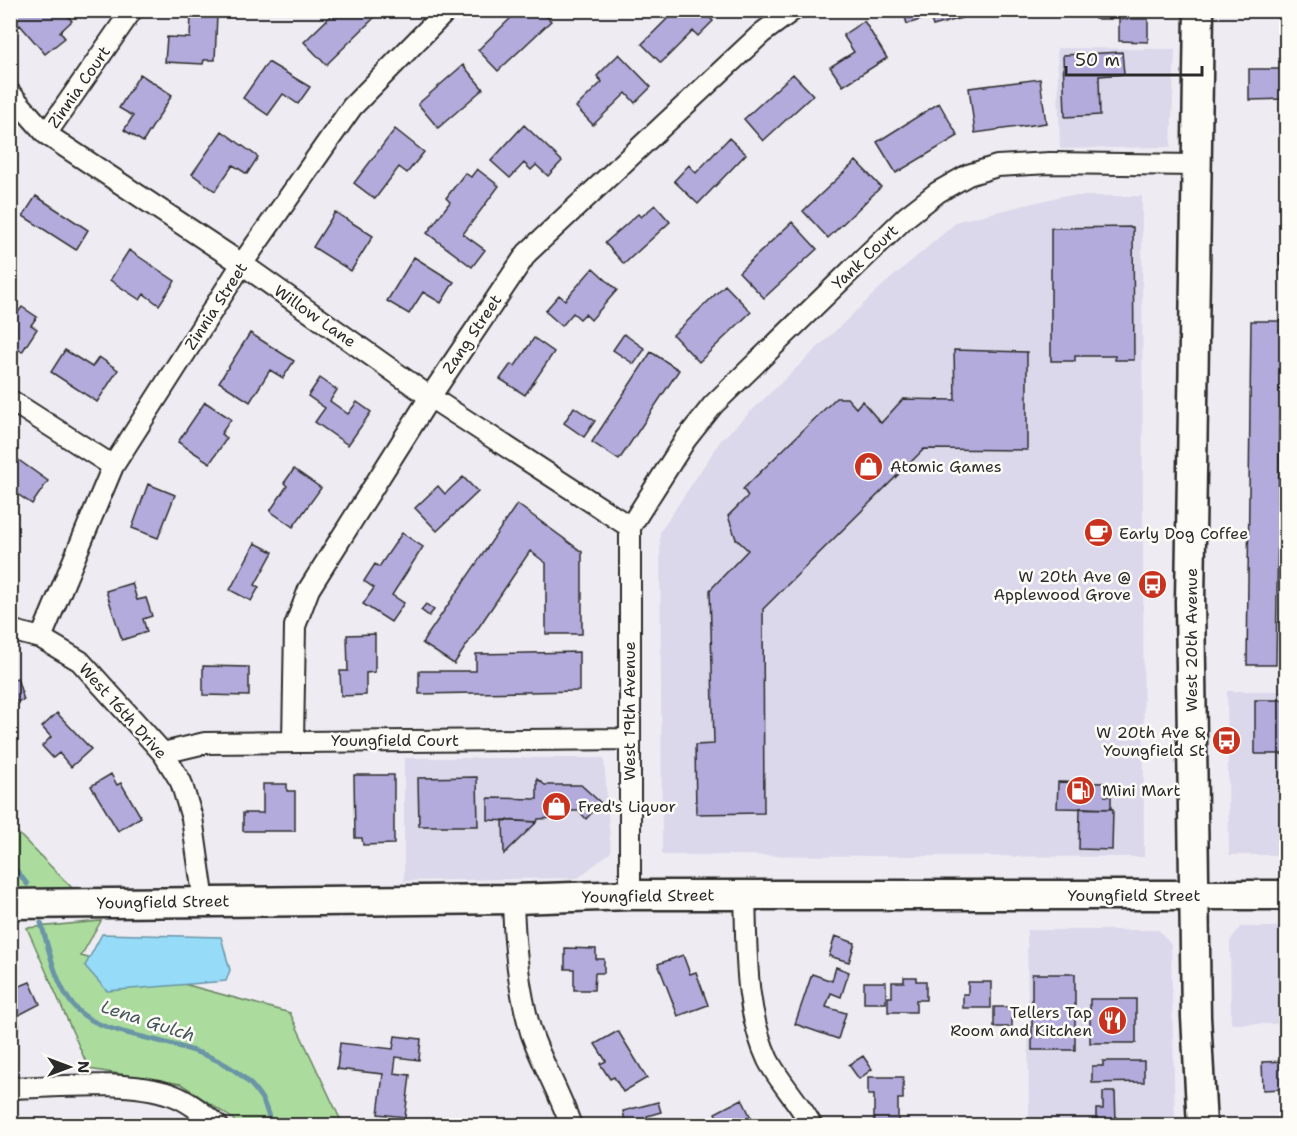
<svg xmlns="http://www.w3.org/2000/svg" width="1297" height="1136" viewBox="0 0 1297 1136" font-family="'Shantell Sans',sans-serif">
<style>
.built{fill:#dcd8eb}
.green{fill:#abdc9d;stroke:#6b8464;stroke-width:1.5}
.water{fill:#96dcf8;stroke:#6b95a6;stroke-width:1.5}
.lines{fill:none;stroke-linecap:round;stroke-linejoin:round}
.stream{stroke:#6b95a6;stroke-width:5}
.building{fill:#b2abdc;stroke:#2b2b2b;stroke-width:1.5}
.street-casing{stroke:#2b2b2b;stroke-width:24}
.secondary-casing{stroke:#2b2b2b;stroke-width:33}
.street{stroke:#fdfcf7;stroke-width:20}
.secondary{stroke:#fdfcf7;stroke-width:28}
.labels{text-anchor:middle;dominant-baseline:central;stroke-width:5;stroke-linejoin:round;paint-order:stroke}
.street-label{font-size:16px;fill:#2b2b2b;stroke:#fdfcf7}
.poi-label{font-size:16px;fill:#2b2b2b;stroke:#fdfcf7;text-anchor:start}
.water-label{font-size:18px;font-style:italic;fill:#46575e;stroke:#fdfcf7}
</style>
<rect width="100%" height="100%" fill="#eeecf2"/>
<filter id="ink" filterUnits="userSpaceOnUse"><feTurbulence type="fractalNoise" baseFrequency=".0167" numOctaves="2"/><feDisplacementMap in="SourceGraphic" scale="12" xChannelSelector="R" yChannelSelector="G"/><feConvolveMatrix kernelMatrix="1 2 1 2 8 2 1 2 1" color-interpolation-filters="sRGB"/></filter>
<g filter="url(#ink)">
<!-- built -->
<path class="built" d="M1057 48 1175 49 1171 147 1060 149Z
M1062 196H1142L1144 857 662 855 660 532 721 440 882 286 958 221Z
M1227 691H1286V855H1229Z
M404 758H604L611 852 578 878 404 881Z
M1240 927H1286V1024H1231L1230 941Z
M1027 930H1159L1171 945 1175 1123H1029Z"/>
<!-- green -->
<path class="green" d="M11 826 79 895 11 893Z
M101 921 81 956 290 1013 343 1125H236L233 1119 181 1084 89 1069 27 928Z"/>
<!-- water -->
<path class="water" d="M102 934 221 937 230 970 226 981 107 991 85 966Z"/>
<g class="lines">
<!-- stream -->
<path class="stream" d="M10 862 27 884
M41 923C49 949 55 982 72 1004 84 1020 105 1027 123 1032 170 1045 231 1052 260 1096 266 1104 268 1116 272 1126"/>
</g>
<!-- building -->
<path class="building" d="M10 10H63L72 21 60 32 65 38 45 54 20 25 14 30 10 25Z
M337 10H371L376 16 326 65 304 42Z
M519 10H540L551 21 498 71 478 50Z
M703 10 713 21 698 36 693 31 661 63 642 44 672 14 668 10Z
M903 10H967L969 16 933 26 930 17 907 24Z
M1095 10H1120L1111 11V19H1095Z
M191 14 217 15 215 60H204L203 64 165 62 167 37 190 38Z
M1119 19H1148V42L1119 41Z
M864 21 887 58 843 86 830 67 854 52 843 35Z
M1122 52 1124 74 1099 76 1100 115 1065 117 1063 55Z
M619 54 651 87 635 103 626 93 593 125 576 107 602 82 597 76Z
M268 62 310 87 298 104 283 94 268 115 243 98Z
M463 65 483 89 438 128 418 104Z
M1249 69H1286V99L1249 100Z
M140 74 172 95 143 142 124 130 133 116 119 108Z
M793 74 813 95 763 141 744 119Z
M1040 79 1046 123 975 133 969 88Z
M939 103 958 136 896 173 877 142Z
M524 125 562 161 548 176 536 165 531 170 524 163 510 178 491 161Z
M395 129 424 152 407 173 399 167 375 199 354 183Z
M222 131 258 157 247 174 233 165 215 191 192 174Z
M729 138 746 154 698 204 674 181 689 165 696 173Z
M856 161 881 187 828 238 803 211Z
M477 169 499 186 463 234 485 250 472 267 427 233 450 202 446 198 465 173 471 177Z
M1281 171H1286V201H1281Z
M36 196 88 230 76 250 23 216Z
M655 205 670 222 624 264 605 243 638 214 641 217Z
M335 212 373 236 351 271 313 247Z
M792 222 817 249 764 298 739 272Z
M1133 227 1134 360H1115V356H1075V361H1051V228Z
M1280 242H1286V271H1280Z
M129 250 175 281 159 305 144 294 140 300 110 280Z
M414 257 454 282 441 303 423 292 409 314 387 301Z
M593 268 617 290 591 320 585 314 580 319 573 313 562 326 545 311 559 295 565 300Z
M725 285 751 312 699 362 673 335Z
M22 307 37 317 31 325 37 329 22 352 10 343V311L16 315Z
M1251 321H1281L1276 665H1247Z
M250 333 294 361 283 378 270 370 250 402 219 382Z
M624 334 645 349 634 364 613 350Z
M534 338 554 352 525 395 500 379 511 364 515 366Z
M65 350 92 367 99 357 118 370 97 402 51 372Z
M954 350 1027 352V450L924 449 763 609 764 813 696 814 695 745 714 744 710 590 748 550 736 539 728 516 748 496 743 489 836 398H847L856 408 862 401 881 423 903 399 955 400Z
M651 352 679 370 619 460 592 442Z
M320 378 337 390 330 401 348 414 357 402 371 412 348 445 315 422 325 408 308 396Z
M205 402 231 419 221 434 227 438 210 463 178 442Z
M574 407 595 421 584 437 564 423Z
M10 454 48 481 32 504 10 489Z
M294 469 321 488 293 527 270 511 287 486 284 483Z
M463 477 478 492 437 531 415 508 438 486 445 494Z
M148 484 175 495 158 538 132 528Z
M517 504 582 552V634H546V563L530 551 454 664 422 643Z
M402 533 423 547 392 595 404 603 391 622 363 604 374 588 364 581 375 564 379 567Z
M255 543 273 552 255 585 259 587 251 601 230 590Z
M132 583 137 600 146 598 152 616 143 619 147 632 122 640 106 591Z
M426 604 434 610 429 616 421 610Z
M375 634V672L366 673V695L341 696 340 671H348L347 635Z
M579 652V691L419 694V671H476V654Z
M203 666 249 667V696L203 695Z
M17 678 24 700 10 703V681Z
M1255 700H1286V754H1255Z
M57 713 91 749 71 767 59 753 53 758 42 746 51 737 42 727Z
M111 774 117 785 121 783 141 817 118 831 91 786Z
M354 775H394V844L363 845 362 838H355Z
M477 777 478 826H419L418 778Z
M537 779 545 785H581L601 803 586 819 579 811H562L554 818 538 819 537 822 488 820V798L537 799Z
M1058 782 1106 783 1105 796H1111V809L1057 808Z
M263 784H287V791H295V831H243V813H263Z
M1080 808 1113 809 1112 850 1079 849Z
M503 820 537 822 504 854Z
M835 936 855 943 849 962 829 956Z
M565 948 596 949V959H604V973H595L594 990H574V969H565Z
M683 955 690 974 696 972 708 1005 678 1016 658 964Z
M836 967 849 972 841 997 831 993 826 1007 846 1013 838 1039 795 1024 812 974 832 981Z
M1032 974H1075V1050H1032Z
M904 977H916V981H926V1000H916V1012H888V997H892V982H904Z
M30 982 40 1004 17 1016 10 1003V990Z
M864 982H886V1003H864Z
M968 982H991V1008H963V994H968Z
M1090 999H1136V1043H1090Z
M994 1007H1012V1027H994Z
M10 1022 19 1025 10 1044Z
M618 1031 647 1078 623 1092 614 1077 610 1079 600 1064 606 1061 595 1044Z
M395 1036 421 1039 419 1060 396 1057 394 1073 410 1075 405 1117 378 1114 383 1074 337 1069 340 1043 393 1049Z
M863 1056 872 1069 859 1079 849 1065Z
M1103 1061H1144V1082L1092 1083V1066H1103Z
M1286 1061V1096H1283V1089L1263 1090 1262 1062Z
M868 1077H903V1099H898V1126H874V1095H868Z
M1103 1092H1115L1116 1122H1096V1109H1103Z
M742 1099 755 1126H721L715 1113Z
M658 1102 661 1112 647 1116 649 1126H626L623 1111Z
M368 1118 393 1121 392 1126H367Z"/>
<g class="lines">
<defs>
<path id="street" d="M10 93 46 134 242 264 430 397 630 527
M46 134 132 10
M10 400 113 466
M630 527 686 439 713 405 906 217 938 192 968 175 997 166 1050 163 1195 165
M10 630 41 638 80 661 163 753 181 782 192 818 204 902
M41 638 113 466 242 264 352 107 447 10
M293 741 295 626 309 589 430 397 527 253 762 33 793 10
M163 753 205 743 629 739
M630 895V527
M745 895C747 951 744 1008 768 1060 780 1083 799 1102 812 1126
M513 899C514 944 518 989 531 1032 542 1064 560 1093 571 1126
M10 1088C59 1087 126 1079 172 1095 189 1101 204 1114 218 1126"/>
<path id="secondary" d="M1199 10 1190 602 1196 1017 1202 1126
M10 904 516 899 630 895H1286"/>
</defs>
<!-- street casing -->
<use href="#street" class="street-casing"/>
<!-- secondary casing -->
<use href="#secondary" class="secondary-casing"/>
<!-- street -->
<use href="#street" class="street"/>
<!-- secondary -->
<use href="#secondary" class="secondary"/>
</g>
</g>
<!-- icons -->
<defs>
<symbol id="shop-disc" viewBox="-11 -11 22 22"><circle r="9.5" fill="#c8321e" stroke="#fdfcf7"/><path d="M-5-2.5h2.3a2.7 3.5 0 0 1 5.4 0H5L5.5 6h-11ZM-1.5-2.5h3a1.5 2.3 0 0 0-3 0Z" fill="#fff"/></symbol>
<symbol id="cafe-disc" viewBox="-11 -11 22 22"><circle r="9.5" fill="#c8321e" stroke="#fdfcf7"/><path d="M-5.5-4.5H6V0H3Q3 3.5 0 3.5H-2.5Q-5.5 3.5-5.5 0ZM3-3.2v2h1.7v-2ZM-6 4.5H4V6H-6Z" fill="#fff"/></symbol>
<symbol id="bus-disc" viewBox="-11 -11 22 22"><circle r="9.5" fill="#c8321e" stroke="#fdfcf7"/><path d="M-5-6H5V4H4V6H2V4H-2V6H-4V4H-5ZM-3.5-4V0h7V-4ZM-3.5 1.2v1.5H-2V1.2ZM2 1.2v1.5H3.5V1.2Z" fill="#fff"/></symbol>
<symbol id="fuel-disc" viewBox="-11 -11 22 22"><circle r="9.5" fill="#c8321e" stroke="#fdfcf7"/><path d="M-5.5-6h7V0h2V4h1.3V-2.5L3-4.5l.8-.8L6-3V5H2.5V1h-1V6h-7ZM-4.2-4.7v3.2H.2V-4.7Z" fill="#fff"/></symbol>
<symbol id="restaurant-disc" viewBox="-11 -11 22 22"><circle r="9.5" fill="#c8321e" stroke="#fdfcf7"/><path d="M-5-6h1v4h1v-4h1v4h1v-4h1v5L-1.5 .5V6h-2V.5L-5-1ZM5-6V6H3V1.5H1.5Q1.5-4 5-6Z" fill="#fff"/></symbol>
</defs>
<g fill-rule="evenodd">
<use href="#shop-disc" x="852" y="450" width="33" height="33"/>
<use href="#cafe-disc" x="1082" y="516" width="33" height="33"/>
<use href="#bus-disc" x="1136" y="568" width="33" height="33"/>
<use href="#bus-disc" x="1210" y="724" width="33" height="33"/>
<use href="#fuel-disc" x="1064" y="774" width="33" height="33"/>
<use href="#shop-disc" x="540" y="790" width="33" height="33"/>
<use href="#restaurant-disc" x="1096" y="1004" width="33" height="33"/>
</g>
<g class="labels">
<!-- street labels -->
<g class="street-label">
<text transform="translate(79 87) rotate(-55)">Zinnia Court</text>
<text transform="translate(865 257) rotate(-44)">Yank Court</text>
<text transform="translate(216 306) rotate(-57)">Zinnia Street</text>
<text transform="translate(315 316) rotate(35)">Willow Lane</text>
<text transform="translate(472 334) rotate(-56)">Zang Street</text>
<text transform="translate(1191 640) rotate(-90)">West 20th Avenue</text>
<text transform="translate(123 711) rotate(48)">West 16th Drive</text>
<text transform="translate(629 711) rotate(-90)">West 19th Avenue</text>
<text x="395" y="740">Youngfield Court</text>
<text x="1134" y="895">Youngfield Street</text>
<text transform="translate(648 896) rotate(-1)">Youngfield Street</text>
<text transform="translate(163 902) rotate(-1)">Youngfield Street</text>
</g>
<!-- poi labels -->
<g class="poi-label">
<text x="890" y="466">Atomic Games</text>
<text x="1119" y="533">Early Dog Coffee</text>
<text x="1131" y="576" text-anchor="end">W 20th Ave @<tspan x="1131" dy="18">Applewood Grove</tspan></text>
<text x="1205" y="732" text-anchor="end">W 20th Ave &amp;<tspan x="1205" dy="18">Youngfield St</tspan></text>
<text x="1102" y="790">Mini Mart</text>
<text x="578" y="806">Fred's Liquor</text>
<text x="1092" y="1012" text-anchor="end">Tellers Tap<tspan x="1092" dy="18">Room and Kitchen</tspan></text>
</g>
<!-- water labels -->
<g class="water-label">
<text transform="translate(148 1021) rotate(18)">Lena Gulch</text>
</g>
</g>
<!-- margin -->
<rect width="1297" height="1136" fill="none" stroke="#fdfcf7" stroke-width="36"/>
<rect x="18" y="18" width="1261" height="1100" fill="none" stroke="#2b2b2b" stroke-width="2" filter="url(#ink)"/>
<!-- north arrow -->
<g transform="translate(69 1067) rotate(90)" stroke="#fdfcf7" stroke-width="4.5" paint-order="stroke">
<path d="M0-4.5L10 22L0 15L-10 22Z" fill="#2b2b2b"/>
<text y="-9" font-size="16" font-weight="bold" text-anchor="middle" fill="#2b2b2b">N</text>
</g>
<!-- scale -->
<path d="M1066 66v9h136v-9" fill="none" stroke="#2b2b2b" stroke-width="3"/>
<text x="1075" y="66" font-size="18" fill="#2b2b2b" stroke="#fdfcf7" stroke-width="4.5" paint-order="stroke">50 m</text>
</svg>
